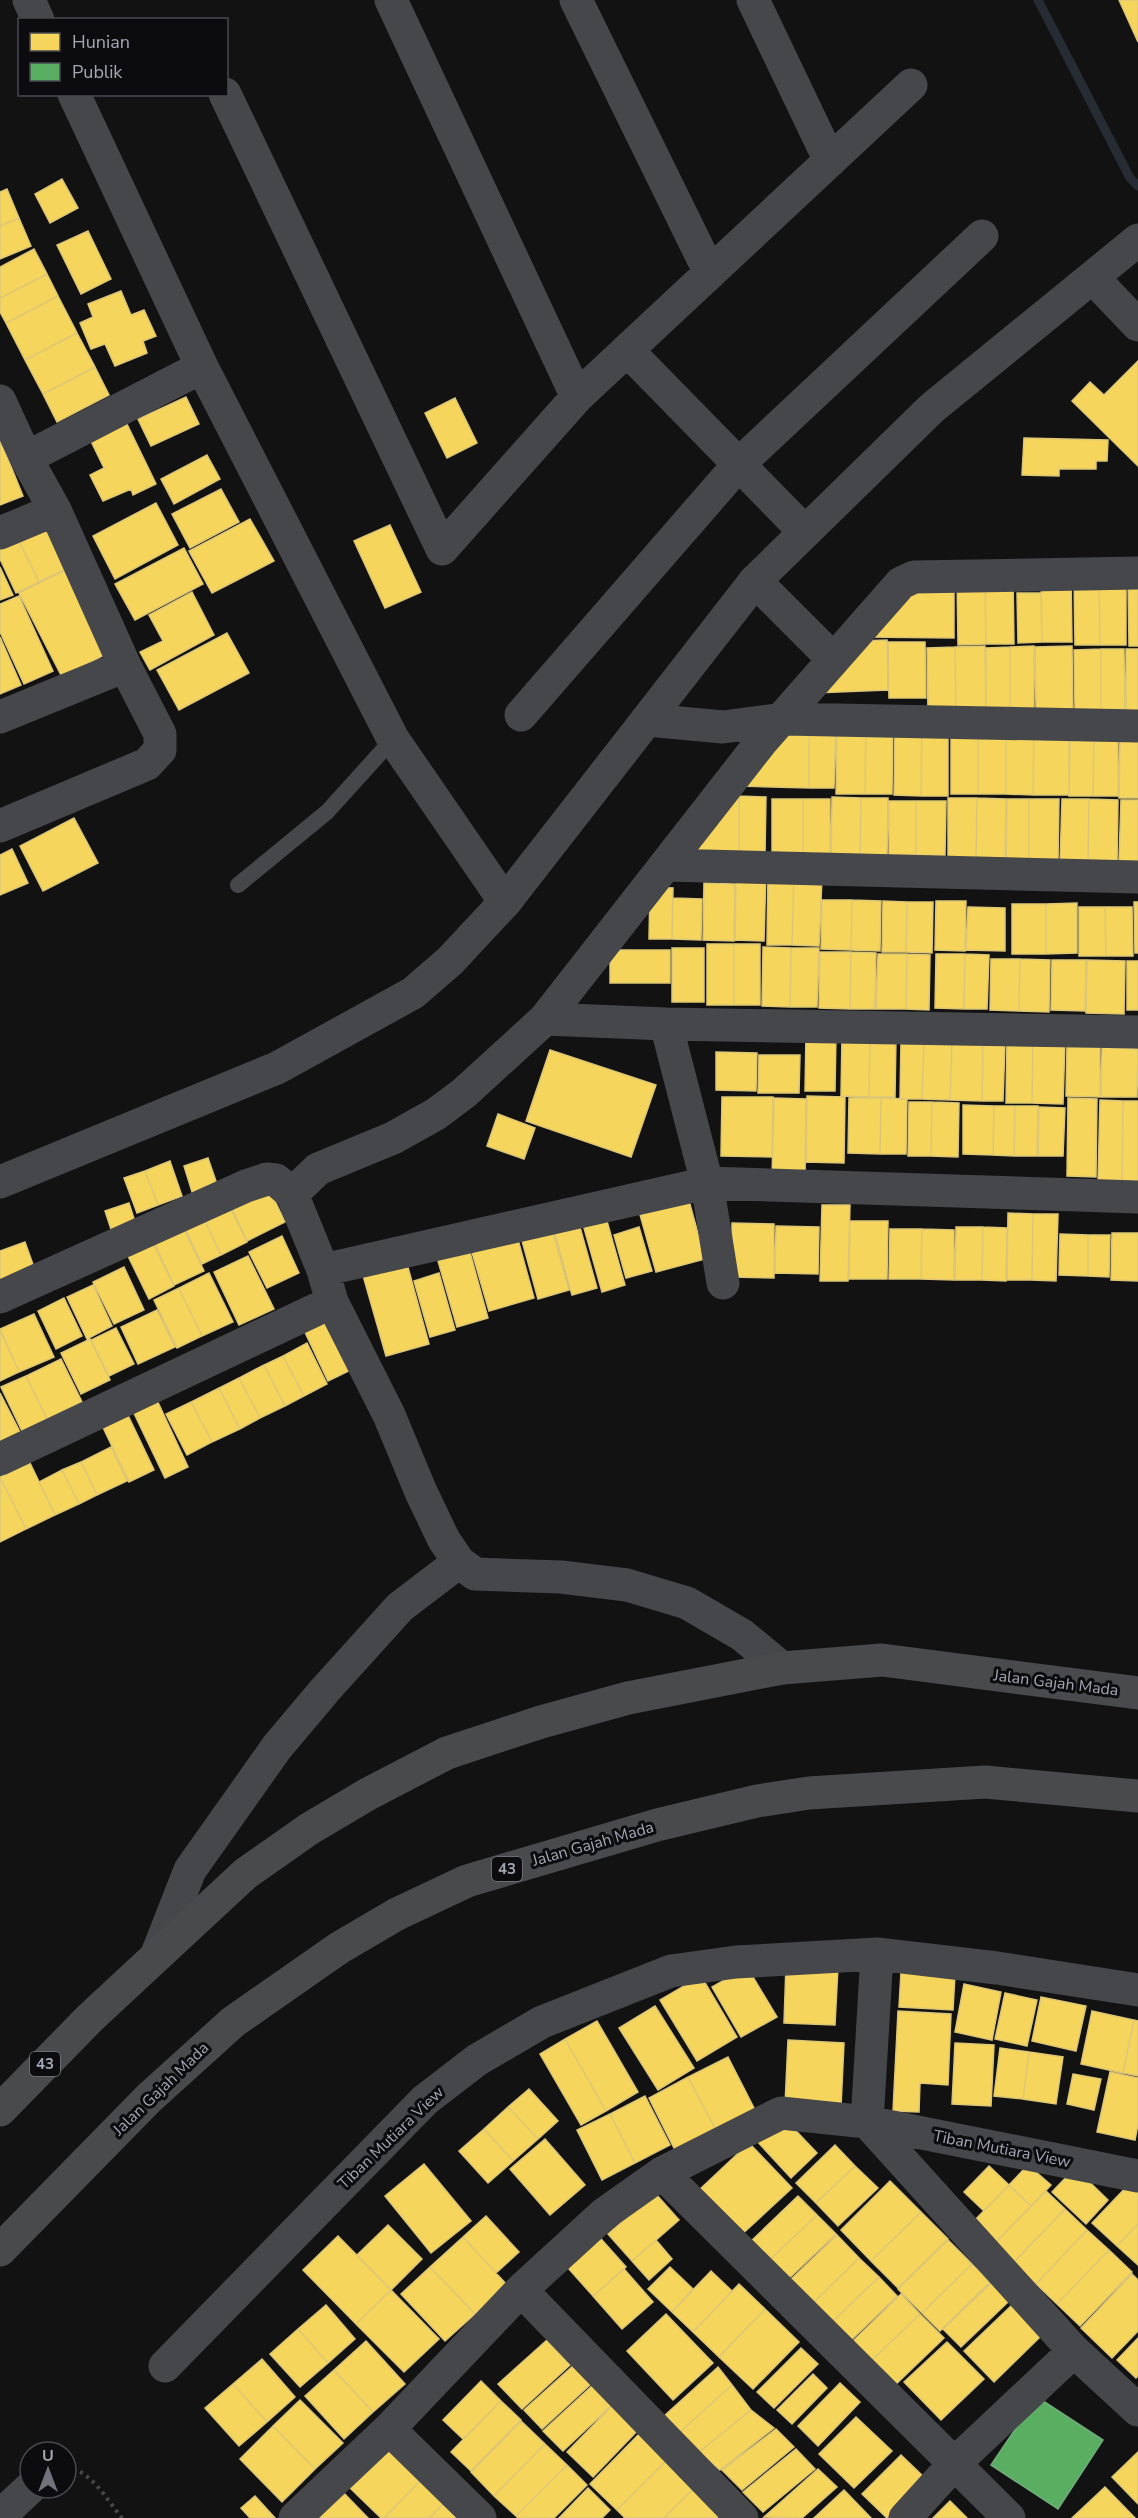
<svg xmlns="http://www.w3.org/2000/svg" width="1138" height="2518" viewBox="0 0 1138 2518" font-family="'Nunito Sans',sans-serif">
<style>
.homes{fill:#f6d55c;stroke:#ddc776;stroke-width:1.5}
.public{fill:#5aae61;stroke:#70ac7a;stroke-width:1.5}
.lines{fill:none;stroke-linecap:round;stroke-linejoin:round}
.stream{stroke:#262c33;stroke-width:9}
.path{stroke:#48494d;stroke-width:4;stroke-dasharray:3 4.5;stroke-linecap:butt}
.service{stroke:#46474b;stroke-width:16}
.minor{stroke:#46474b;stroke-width:33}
.tertiary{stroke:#46474b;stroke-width:33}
.trunk{stroke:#484a4c;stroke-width:33}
.labels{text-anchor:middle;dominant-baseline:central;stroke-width:6;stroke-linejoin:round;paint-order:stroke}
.shield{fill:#0c0c0e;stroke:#767882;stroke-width:1.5}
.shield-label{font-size:15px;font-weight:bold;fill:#a3a7b4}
.street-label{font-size:16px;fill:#a3a7b4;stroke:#0c0c0e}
</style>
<rect width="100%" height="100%" fill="#121212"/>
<!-- homes -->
<path class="homes" d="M1119 0H1138V42Z
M62 179 78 208 50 223 35 194Z
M7 189 19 218 0 226V192Z
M19 218 31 246 0 259V226Z
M88 231 111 279 81 294 57 245Z
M34 249 47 274 0 298V267Z
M47 274 58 296 6 323 0 312V298Z
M121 291 131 315 144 310 156 336 143 341 147 353 115 366 105 344 91 349 80 323 93 317 88 304Z
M58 296 77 333 25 360 6 323Z
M77 333 95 367 43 394 25 360Z
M1138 361V466L1072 401 1090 382 1104 395Z
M95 367 109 395 57 422 43 394Z
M186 397 199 424 151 446 138 419Z
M455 398 477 443 447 458 425 413Z
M125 420 156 484 133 495 131 489 103 501 90 475 104 468 89 437Z
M1024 438 1108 440 1107 461H1096V469H1059V476L1022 475Z
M0 439 23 496 0 505Z
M207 455 220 479 174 504 161 479Z
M221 489 239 522 190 548 172 514Z
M156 503 178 545 115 579 93 536Z
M250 519 274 561 212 593 189 551Z
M45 521 68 568 39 582 16 535Z
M390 525 421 592 385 608 354 541Z
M16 535 39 582 16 593 0 559V542Z
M184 548 203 584 135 620 115 584Z
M0 567 13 595 0 600Z
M69 568 112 651 62 677 19 593Z
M1099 576 1100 645H1075L1074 577Z
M1099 576H1126V645H1100Z
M1013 577 1014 644H986L985 578Z
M957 578H985L986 644 958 645Z
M1071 578 1072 642H1042L1041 579Z
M1128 578H1138V646H1129Z
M901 591 954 592V638L867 637Z
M192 592 214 635 150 670 140 652 163 641 149 615Z
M1017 593H1041L1042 642 1018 643Z
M19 596 53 671 24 684 0 632V604Z
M227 633 249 673 179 710 157 670Z
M0 637 21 685 0 694Z
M887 640 888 690 815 693 857 641Z
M888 642H925L926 698H889Z
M985 646 986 710 956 711 955 647Z
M1034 646V711L1010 712V647Z
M1072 646 1073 709H1036L1035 647Z
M955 647 956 711H928L927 648Z
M1010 647V712H986V648Z
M1101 649H1124L1125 709 1101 710Z
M1101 649V710H1075L1074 650Z
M1126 649H1138V713H1126Z
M809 724V788L740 786 783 725Z
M809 724 836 725 834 788H809Z
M837 724H866L865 794H836Z
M866 724 893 725 892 794H865Z
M895 727H922L921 796 894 795Z
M922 727H948V796H921Z
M951 729H978V794H951Z
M978 729H1006V794H978Z
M1006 729 1034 730 1033 795 1006 794Z
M1034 730H1069V795H1033Z
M1120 734H1138V798H1119Z
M1070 739 1094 740 1093 796H1069Z
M1094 740H1118V796H1093Z
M739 796V854L687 851Z
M739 796 766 797 765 854H739Z
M832 797 861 798 860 860 831 859Z
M861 798H888L887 860H860Z
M948 798H977L976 863 948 862Z
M977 798 1006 799 1005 863H976Z
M772 799H803V856H772Z
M803 799H830V857L803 856Z
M1007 799H1029V862L1006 861Z
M1029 799H1059L1058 862H1029Z
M1062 799H1089L1088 865 1060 864Z
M1089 799 1118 800 1117 865H1088Z
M1121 800H1138V861H1119Z
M889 801H916V855H889Z
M916 801H946L945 856 916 855Z
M74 818 98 863 43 891 20 846Z
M12 849 28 883 0 895V855Z
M736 871H766L764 941 735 940Z
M768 876 794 877 792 945H767Z
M794 877 822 878 819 946 792 945Z
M704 883 735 884 734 941 703 940Z
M650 887 673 888 672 939H649Z
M673 898 702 899 701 940 672 939Z
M822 900H852L851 950 821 949Z
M852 900 881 901 880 951 851 950Z
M883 901 907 902 906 952H882Z
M936 901H966L965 951 935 950Z
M907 902H933L932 953 906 952Z
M1134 902H1138V953H1135Z
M1077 903V953L1046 954V904Z
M1012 904H1046V954H1012Z
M968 907 1005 908V951L966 950Z
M1079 907H1105L1106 956H1079Z
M1105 907H1132L1133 956H1106Z
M707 944H734V1005H707Z
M734 944H760V1005H734Z
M763 947 791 948 790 1007 762 1006Z
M672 948H704V1002H672Z
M791 948H819L817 1007H790Z
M610 950H670V983H610Z
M820 952H851L850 1009 819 1008Z
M851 952 876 953 875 1009H850Z
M878 954H907L906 1009H876Z
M907 954 930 955 929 1010 906 1009Z
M936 954H965L964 1009 935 1008Z
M965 954 989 955 987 1009H964Z
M991 959H1020L1019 1011 990 1010Z
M1020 959 1050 960 1049 1012 1019 1011Z
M1052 960H1086L1085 1011 1051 1010Z
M1087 960 1125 961 1124 1014 1086 1013Z
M1127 961H1138V1010H1127Z
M806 1035H836L835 1091H805Z
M842 1037 870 1038 869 1097 841 1096Z
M870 1038H896L895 1097H869Z
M901 1040 924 1041 922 1099H900Z
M1007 1040H1033L1032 1103H1006Z
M1033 1040 1065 1041 1063 1104 1032 1103Z
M924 1041 952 1042 950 1100 922 1099Z
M952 1042 983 1043 982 1101 950 1100Z
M983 1043H1005L1003 1101H982Z
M1067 1046H1100V1097L1066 1096Z
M1102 1047 1138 1049 1137 1097H1101Z
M550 1050 656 1085 631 1157 526 1121Z
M716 1052 757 1053 756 1091 716 1090Z
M759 1055H800L799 1093H758Z
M807 1096 845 1097 844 1163 806 1162Z
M722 1097H773L772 1157 721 1156Z
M774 1098 806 1099 805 1180 772 1179Z
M849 1098H881L880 1154 848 1153Z
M881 1098 907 1099 906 1154H880Z
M1068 1098 1097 1099 1096 1177 1067 1176Z
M1100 1100 1123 1101 1122 1182 1098 1181Z
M1123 1101H1138V1182H1122Z
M909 1102H932L931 1156H908Z
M932 1102 959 1103 958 1157 931 1156Z
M963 1105 994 1106 993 1155 963 1154Z
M994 1106H1015L1014 1156 993 1155Z
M1015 1106H1038L1037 1156H1014Z
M1039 1107 1065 1108 1063 1156H1038Z
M498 1114 535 1128 524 1159 487 1146Z
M208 1158 218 1187 193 1195 184 1166Z
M170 1161 182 1196 158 1205 145 1171Z
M145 1171 158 1205 137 1213 124 1178Z
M265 1180 285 1222 247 1241 227 1198Z
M225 1197 247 1242 221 1255 200 1210Z
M688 1197 705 1259 656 1272 639 1211Z
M129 1203 137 1228 113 1235 105 1211Z
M822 1205H850L848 1281H820Z
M200 1210 221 1255 202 1264 180 1219Z
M1008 1213 1033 1214 1032 1280H1007Z
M605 1214 625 1285 602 1292 582 1221Z
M1033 1214H1058L1056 1281 1032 1280Z
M578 1220 597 1288 572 1295 553 1227Z
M850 1221H888L887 1279H849Z
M732 1223 774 1224V1278L732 1277Z
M776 1226 819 1227 818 1274 775 1273Z
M639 1227 652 1271 626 1278 614 1235Z
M956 1227H983L982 1280H955Z
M983 1227 1007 1228 1006 1281 982 1280Z
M184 1229 204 1271 174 1285 154 1243Z
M552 1229 569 1290 538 1299 521 1237Z
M890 1229H922L921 1279H889Z
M922 1229 954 1230V1280L921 1279Z
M1112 1233H1138V1281L1111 1280Z
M1060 1234 1088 1235V1276L1059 1275Z
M1088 1235H1110L1109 1277 1088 1276Z
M282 1236 299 1273 267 1288 249 1252Z
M517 1236 534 1298 489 1311 471 1249Z
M25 1242 35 1270 0 1284V1251Z
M153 1243 174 1286 149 1299 128 1256Z
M468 1245 488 1318 457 1327 436 1254Z
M248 1256 274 1309 239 1325 214 1272Z
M406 1260 429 1344 386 1356 362 1272Z
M124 1267 144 1310 114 1324 93 1282Z
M209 1273 233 1322 202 1336 179 1288Z
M439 1273 455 1330 430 1337 414 1281Z
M93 1285 112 1326 87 1339 67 1297Z
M179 1288 202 1336 177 1348 154 1300Z
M64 1298 82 1336 56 1349 38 1311Z
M157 1310 175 1347 138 1364 121 1327Z
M34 1314 54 1357 19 1372 0 1329Z
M330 1315 355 1368 328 1381 303 1328Z
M116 1328 134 1364 109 1376 91 1340Z
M0 1330 19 1372 0 1381Z
M90 1339 110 1380 81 1394 61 1353Z
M307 1343 327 1384 304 1396 283 1356Z
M283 1356 304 1396 285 1406 264 1365Z
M61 1359 82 1402 47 1419 26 1376Z
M264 1365 285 1406 260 1418 239 1378Z
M26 1376 47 1419 22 1431 1 1387Z
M239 1378 260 1418 240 1429 219 1388Z
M219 1388 240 1429 212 1442 191 1402Z
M0 1393 21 1434 0 1444Z
M156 1398 188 1467 165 1478 132 1409Z
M191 1402 212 1442 187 1455 166 1414Z
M125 1409 154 1470 129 1482 100 1421Z
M111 1447 127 1481 97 1495 81 1462Z
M81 1462 97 1495 79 1504 62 1470Z
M30 1463 55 1515 26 1529 0 1477Z
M62 1470 79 1504 55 1515 39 1482Z
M0 1477 26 1529 0 1542Z
M786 1965 838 1967 835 2025 784 2023Z
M747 1967 777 2017 741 2037 712 1987Z
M901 1972 955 1975 953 2010 899 2007Z
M701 1976 737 2037 697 2061 660 2000Z
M964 1984 1001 1992 992 2040 955 2032Z
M1005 1993 1037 2000 1027 2046 995 2039Z
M1041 1997 1086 2006 1076 2051 1032 2041Z
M655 2006 694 2068 658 2090 619 2028Z
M898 2011 951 2014 948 2085 920 2083 919 2112 893 2111Z
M1092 2011 1134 2020 1123 2073 1081 2064Z
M1134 2020 1138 2021V2076L1123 2073Z
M597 2021 638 2092 606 2111 565 2039Z
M565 2039 606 2111 581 2125 540 2054Z
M788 2040 844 2043 841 2107 785 2105Z
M955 2043 994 2045 991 2106 952 2104Z
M1000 2048 1029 2052 1023 2099 994 2096Z
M1029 2052 1063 2057 1056 2104 1023 2099Z
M728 2057 757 2114 718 2134 688 2077Z
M1110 2072 1138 2078V2124L1135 2140 1097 2132Z
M1073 2074 1101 2079 1094 2110 1067 2104Z
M688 2077 718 2134 677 2154 649 2098Z
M529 2089 558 2121 538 2139 508 2107Z
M645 2096 670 2145 635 2163 610 2114Z
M508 2107 538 2139 513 2161 484 2129Z
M610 2114 635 2163 602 2180 577 2130Z
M781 2115 817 2153 791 2178 755 2139Z
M484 2129 513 2161 488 2183 459 2151Z
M545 2139 585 2185 550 2215 510 2169Z
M749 2143 792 2188 739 2237 697 2192Z
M835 2145 855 2166 816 2203 796 2183Z
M424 2164 471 2221 431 2253 385 2196Z
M1028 2165 1051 2185 1031 2206 1009 2185Z
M855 2166 878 2188 838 2226 816 2203Z
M989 2166 1009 2185 984 2211 964 2192Z
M1075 2168 1108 2200 1086 2224 1052 2192Z
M1133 2180 1138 2184V2224L1117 2246 1092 2223Z
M890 2181 921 2212 871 2261 841 2230Z
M1009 2185 1031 2206 994 2244 972 2223Z
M1046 2191 1065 2209 1013 2263 994 2244Z
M655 2193 679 2220 632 2261 608 2234Z
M798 2196 817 2215 765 2264 747 2245Z
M1065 2209 1087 2230 1036 2284 1013 2263Z
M921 2212 948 2239 898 2288 871 2261Z
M817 2215 836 2234 784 2283 765 2264Z
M486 2216 519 2252 496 2273 463 2237Z
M1138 2224V2265L1117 2246Z
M388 2225 422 2259 391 2290 357 2255Z
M1087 2230 1109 2250 1057 2304 1036 2284Z
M594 2231 626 2267 593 2296 561 2260Z
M837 2235 859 2258 808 2308 785 2285Z
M338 2236 391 2290 356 2324 303 2270Z
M463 2237 507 2285 475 2314 430 2267Z
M656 2240 672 2259 649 2280 632 2261Z
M948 2240 972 2264 922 2313 898 2289Z
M1109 2250 1132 2272 1080 2326 1057 2304Z
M859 2258 879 2277 827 2327 808 2308Z
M972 2264 990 2282 940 2331 922 2313Z
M430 2267 475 2314 445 2341 401 2294Z
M670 2267 693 2289 672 2312 648 2289Z
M624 2269 653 2302 622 2329 593 2296Z
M711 2271 732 2291 693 2332 672 2312Z
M1132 2274 1138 2280V2331L1112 2358 1081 2328Z
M879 2277 897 2296 845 2346 827 2327Z
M991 2283 1009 2301 961 2347 943 2329Z
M739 2284 765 2309 719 2357 693 2332Z
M391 2290 439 2339 404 2372 356 2324Z
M901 2294 920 2314 867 2365 848 2346Z
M326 2305 355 2339 328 2363 298 2329Z
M1012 2305 1042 2335 994 2382 964 2351Z
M765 2309 799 2342 753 2389 719 2357Z
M666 2314 713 2363 673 2400 627 2351Z
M920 2314 944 2338 891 2389 867 2365Z
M298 2329 328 2363 300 2387 270 2354Z
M1138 2338V2376L1136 2378 1117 2360Z
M547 2340 570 2365 522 2409 498 2384Z
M366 2341 405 2384 373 2412 334 2370Z
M947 2342 984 2379 941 2420 904 2382Z
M801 2348 818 2364 774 2408 757 2392Z
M262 2359 295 2397 267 2422 233 2384Z
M575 2364 592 2383 542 2429 524 2410Z
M718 2367 732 2385 680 2432 663 2417Z
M334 2370 373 2412 344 2439 305 2396Z
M813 2374 827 2388 792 2424 777 2410Z
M481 2381 501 2401 463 2439 443 2420Z
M840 2383 860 2402 818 2446 798 2426Z
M233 2384 267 2422 239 2446 205 2408Z
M593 2385 612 2405 563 2451 543 2431Z
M732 2385 751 2410 699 2452 680 2432Z
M300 2400 343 2443 315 2469 273 2426Z
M501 2401 521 2420 471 2471 451 2452Z
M614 2404 640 2428 593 2477 567 2452Z
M751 2410 774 2428 720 2470 699 2452Z
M856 2417 892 2451 854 2488 819 2454Z
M521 2421 545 2444 494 2496 471 2472Z
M273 2426 315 2469 282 2502 240 2459Z
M776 2429 794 2447 742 2490 722 2470Z
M639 2434 666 2461 617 2510 590 2484Z
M394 2440 428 2473 384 2518H381L348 2486Z
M545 2444 567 2465 516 2516 494 2496Z
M796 2449 815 2469 763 2512 743 2492Z
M1138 2452V2504L1112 2477Z
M901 2455 927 2480 887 2518 862 2494Z
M666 2461 694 2488 664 2518H625L617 2510Z
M567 2465 587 2485 554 2518H518L516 2516Z
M818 2469 837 2487 802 2518 764 2517Z
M428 2473 451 2496 429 2518H384Z
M338 2487 368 2518H308Z
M1105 2487 1135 2518H1072Z
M588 2488 610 2510 602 2518H559Z
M694 2488 721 2514 717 2518H664Z
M844 2490 871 2518H814Z
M255 2496 275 2518H250L241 2508Z
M451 2496 464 2518H429Z
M950 2501 967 2518H933Z"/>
<!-- public -->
<path class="public" d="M1037 2397 1103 2440 1058 2509 991 2465Z"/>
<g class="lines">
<!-- stream -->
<path class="stream" d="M1038 0 1130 178 1138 186"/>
<!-- path -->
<path class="path" d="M66 2467C91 2470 107 2500 122 2518"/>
<!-- service -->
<path class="service" d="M238 885 327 812 393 739"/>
<!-- minor -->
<path class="minor" d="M29 0 38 20
M391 0 577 397
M576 0 710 273
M753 0 830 161
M74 94 202 367 393 739 505 902
M225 94 442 549 577 397 911 85
M1094 279 1138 325
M627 350 805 532
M0 401 26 458 55 510 125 666 160 734V750L147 764 0 826
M26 458 202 367
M0 533 55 510
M755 581 833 659
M521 715 739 464 982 236
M0 717 125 666
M647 720 723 727 784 719 1138 726
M666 865 1138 877
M545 1019 666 1024 1138 1032
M666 1024 707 1183 723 1283
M292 1194 318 1169 393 1138 436 1114 464 1093 545 1019 762 741 901 583 914 577 1138 573
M323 1270 707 1183 1138 1197
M0 1297 246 1186 267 1179 276 1180 292 1194 323 1270 332 1302 389 1415 421 1492 444 1540 459 1562 475 1574 561 1577 627 1585 687 1603 742 1635 782 1668
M0 1459 332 1302
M157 1954 190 1870 277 1747 325 1690 400 1607 459 1562
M877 1954 867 2122 1074 2351 1138 2410
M662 2173 1009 2518
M521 2290 742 2518
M165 2366 425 2100 477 2060 542 2022 671 1971 736 1962 877 1954 997 1968 1138 1990
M389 2429 480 2518
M0 2516 30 2488
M295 2518 389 2429 521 2290 604 2214 662 2173 781 2113 867 2122 1138 2176
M905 2518 955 2463 1074 2351"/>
<!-- tertiary -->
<path class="tertiary" d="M0 1182 277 1068 413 993 450 961 505 902 755 581 932 408 1138 240"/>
<!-- trunk -->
<path class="trunk" d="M0 2110 90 2018 245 1874 309 1829 368 1794 447 1753 541 1722 628 1698 782 1668 882 1660 1138 1693
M0 2250 149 2098 233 2022 339 1948 397 1914 467 1881 657 1825 757 1801 809 1793 985 1782 1138 1796"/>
</g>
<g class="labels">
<!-- shield labels -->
<g class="shield">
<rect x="492" y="1857" width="30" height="24" rx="4.5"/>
<rect x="30" y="2052" width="30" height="24" rx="4.5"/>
</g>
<g class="shield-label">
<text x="507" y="1869">43</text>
<text x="45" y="2064">43</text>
</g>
<!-- street labels -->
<g class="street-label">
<text transform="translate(1056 1683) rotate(7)">Jalan Gajah Mada</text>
<text transform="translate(593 1844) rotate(-16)">Jalan Gajah Mada</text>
<text transform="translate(161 2089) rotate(-44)">Jalan Gajah Mada</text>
<text transform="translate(391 2138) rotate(-44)">Tiban Mutiara View</text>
<text transform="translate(1002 2149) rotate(11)">Tiban Mutiara View</text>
</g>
</g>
<!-- legend -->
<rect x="18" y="18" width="210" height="78" fill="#0c0c0e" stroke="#484a50" stroke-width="1.5"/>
<rect x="30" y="33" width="30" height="18" fill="#f6d55c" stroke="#484a50" stroke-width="1.5"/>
<text x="72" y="48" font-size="18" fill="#a3a7b4">Hunian</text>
<rect x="30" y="63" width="30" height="18" fill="#5aae61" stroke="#484a50" stroke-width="1.5"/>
<text x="72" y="78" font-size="18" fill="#a3a7b4">Publik</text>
<!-- north arrow -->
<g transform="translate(48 2470)"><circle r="28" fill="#0c0c0e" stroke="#484a50" stroke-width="1.5"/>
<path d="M0-4.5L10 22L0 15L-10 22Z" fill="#70737b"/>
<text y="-9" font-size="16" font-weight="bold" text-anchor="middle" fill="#a3a7b4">U</text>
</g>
</svg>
